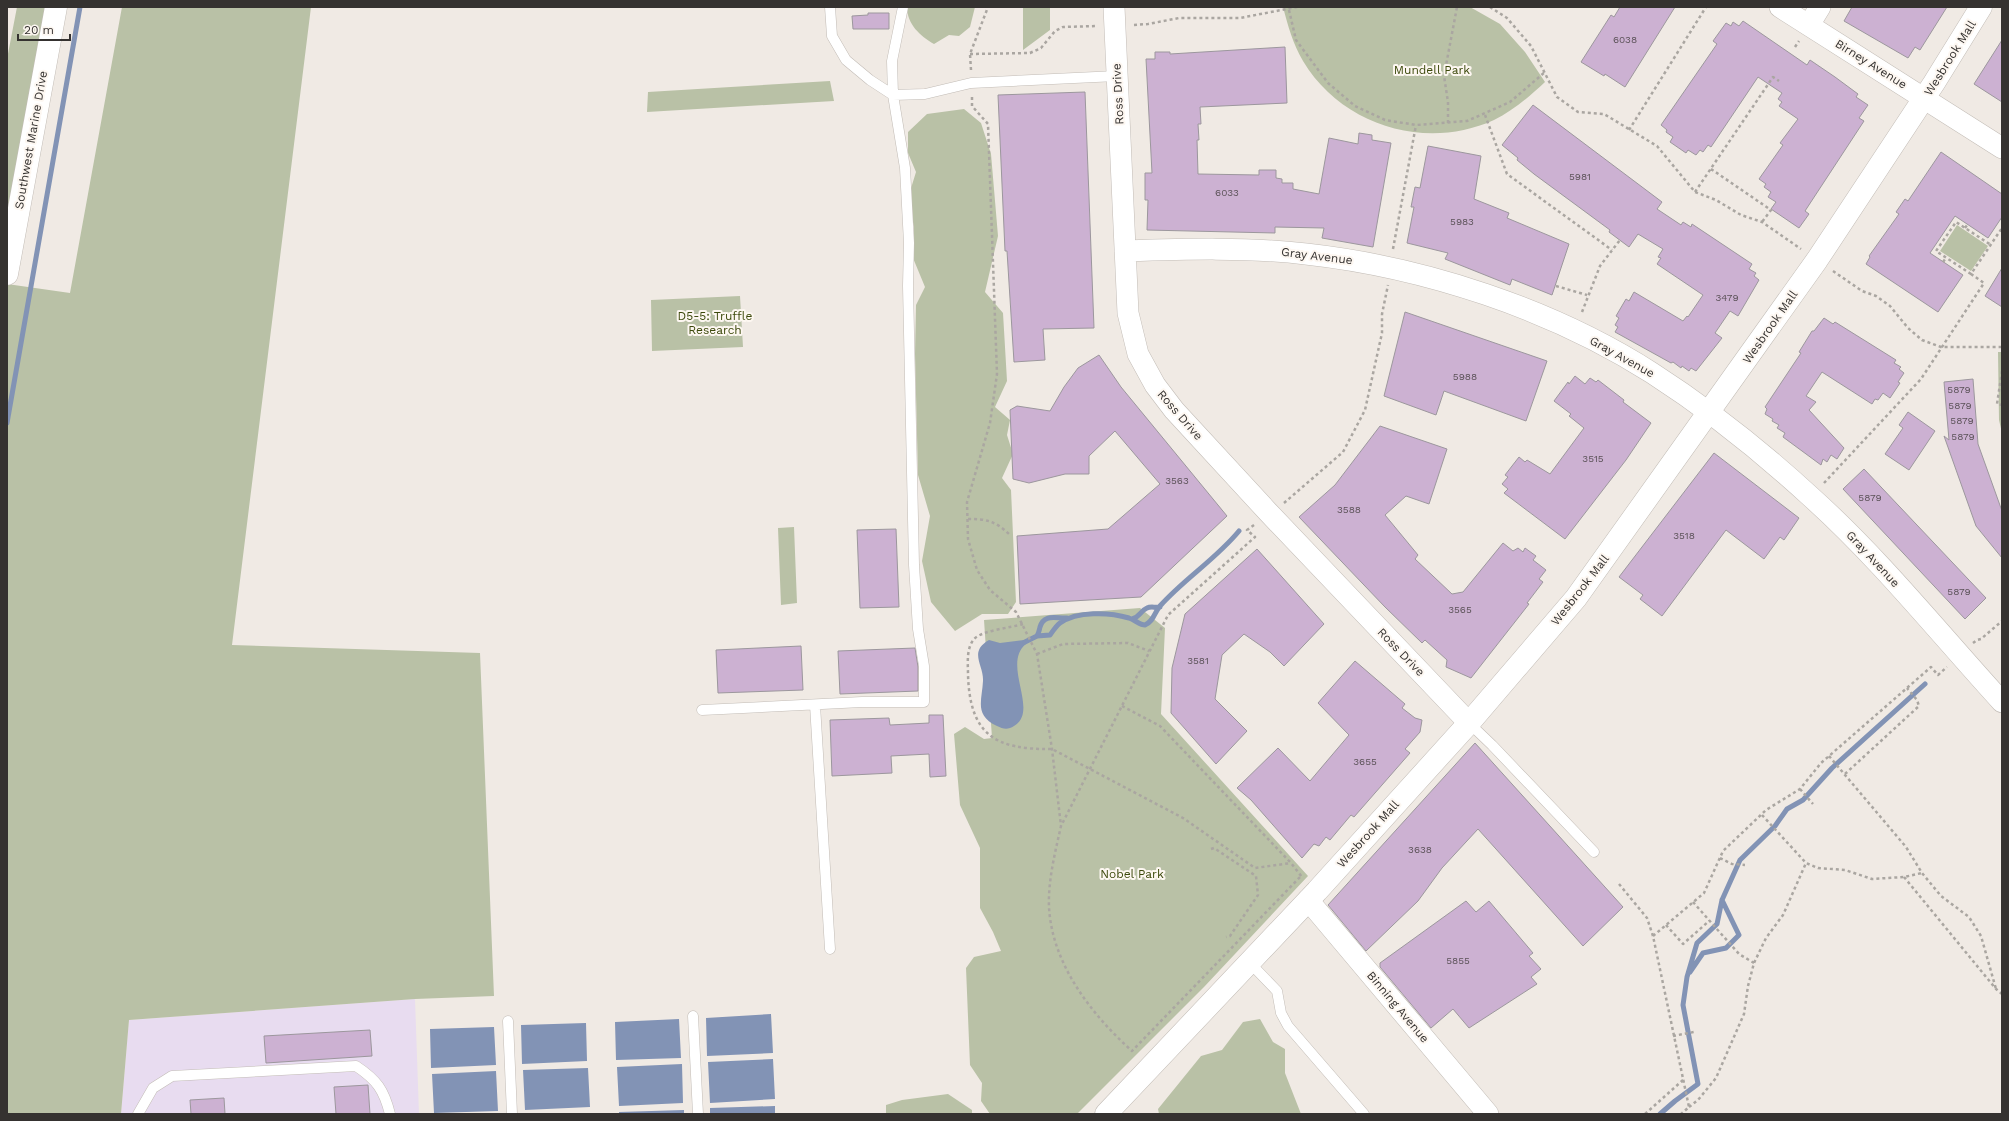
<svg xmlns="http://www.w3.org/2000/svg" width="2009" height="1121" viewBox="0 0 2009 1121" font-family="'Work Sans',sans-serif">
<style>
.industrial{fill:#e8dcf0}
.green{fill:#b9c1a6}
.water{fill:#8293b5}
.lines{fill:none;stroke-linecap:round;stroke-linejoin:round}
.stream{stroke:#8293b5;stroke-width:5}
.building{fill:#ccb1d2;stroke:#9c979d}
.lane-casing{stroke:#c2bcb6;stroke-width:11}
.street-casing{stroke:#c2bcb6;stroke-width:22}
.secondary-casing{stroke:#c2bcb6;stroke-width:23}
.path{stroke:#aaa6a1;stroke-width:2.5;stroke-dasharray:3 3;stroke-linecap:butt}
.lane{stroke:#fff;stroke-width:10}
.street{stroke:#fff;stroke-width:21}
.secondary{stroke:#fff;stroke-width:22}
.labels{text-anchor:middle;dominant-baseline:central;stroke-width:4;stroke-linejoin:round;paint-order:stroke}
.number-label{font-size:10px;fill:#5b5258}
.street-label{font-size:12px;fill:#353230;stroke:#fdf7f1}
.park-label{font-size:12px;fill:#3c490b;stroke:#fdf7f1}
</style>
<rect width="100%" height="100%" fill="#f0eae4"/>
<!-- industrial -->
<path class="industrial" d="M415 999 419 1114H121L129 1020Z"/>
<!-- green -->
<path class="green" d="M17 7H45L7 215V59Z
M122 7H311L232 645 480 653 494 996 415 999 129 1020 121 1114H7V284L70 293Z
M907 7H975L970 27 959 36 949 35 934 44C920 36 907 24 907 7Z
M1023 7H1050V30L1023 50Z
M1283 7H1470L1500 24 1525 52 1545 82C1530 96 1513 111 1494 120 1426 151 1342 126 1303 61 1293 44 1288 26 1283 7Z
M830 81 834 101 647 112 648 92Z
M964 109 981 123 991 154 998 236 985 292 1003 313 1007 381 995 407 1010 420 1007 435 1013 454 1002 478 1011 490 1016 602 1008 614H982L955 631 931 602 922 561 930 516 918 475 915 354 916 305 925 287 913 258 914 227 908 198 916 172 908 153V132L927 114Z
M1957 225 1988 246 1971 271 1940 251Z
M740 296 743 347 652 351 651 300Z
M1998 352H2002V433L1999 420Z
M794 527 797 603 781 605 778 528Z
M1140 608 1165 628 1161 714 1308 876 1204 987 1077 1114H990L981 1101 982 1083 970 1065 966 968 974 957 1001 951 993 932 980 908V848L960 805 954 734 965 727 984 739 992 738 984 620Z
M1260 1019 1273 1042 1285 1049V1073L1301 1114H1159L1158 1109 1201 1056 1222 1050 1243 1022Z
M948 1094 972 1110V1114H886V1105L902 1100Z"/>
<!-- water -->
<path class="water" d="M989 640 1000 643 1024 640 1026 644C1001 664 1040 711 1014 726 1008 730 1003 729 997 726 974 715 982 701 983 681 984 665 968 652 989 640Z
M771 1014 773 1053 707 1056 706 1018Z
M679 1019 681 1058 616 1060 615 1022Z
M586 1023 587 1061 522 1064 521 1025Z
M494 1027 496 1065 431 1068 430 1029Z
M773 1059 775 1099 710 1103 708 1062Z
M682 1064 683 1103 619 1106 617 1067Z
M588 1068 590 1107 525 1110 523 1070Z
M496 1071 498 1111 434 1113 432 1074Z
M775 1106V1114H710V1108Z
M684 1110V1114H619V1112Z"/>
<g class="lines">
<!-- stream -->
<path class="stream" d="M7 423 80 7
M1132 619C1140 617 1140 611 1147 608 1151 606 1155 608 1160 607
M1037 636C1039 633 1039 631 1040 627 1044 613 1057 619 1067 618
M1025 642 1037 636 1050 635C1053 631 1056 626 1060 623 1077 611 1109 612 1129 618 1135 620 1140 625 1145 625 1154 621 1154 613 1160 606 1184 579 1216 559 1239 531
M1690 972 1703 953 1726 948 1739 935 1722 900
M1660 1114 1675 1101 1698 1084 1683 1005 1687 977 1697 943 1717 924 1722 900 1740 860 1775 826 1787 809 1803 800 1832 768 1925 684"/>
</g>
<!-- building -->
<path class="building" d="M1620 7H1675L1625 87 1605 74 1604 76 1581 62 1611 15 1614 17Z
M1852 7H1947L1920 50 1915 47 1908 58 1844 21Z
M868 13H889V29H853L852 16 868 15Z
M1743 21 1807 65 1810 60 1835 77 1858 94 1856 97 1868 105 1859 118 1864 121 1805 211 1809 214 1799 228 1771 209 1776 202 1768 197 1771 192 1764 187 1766 184 1759 179 1783 145 1780 143 1798 119 1779 106 1782 102 1778 99 1782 93 1758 77 1711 147 1708 145 1703 152 1700 150 1696 155 1688 150 1686 153 1670 142 1673 137 1666 132 1667 130 1661 125 1717 44 1713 41 1726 23 1731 26 1733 22 1739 26Z
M2002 40V102L1974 84Z
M1285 47 1287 103 1200 107 1201 124H1198L1199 140H1197L1198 174 1259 175V170H1276V178L1282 179V183H1293V189L1319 194 1329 138 1358 144 1359 133 1372 135V140L1391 143 1373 247 1322 238 1324 228 1275 227V233L1147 230 1148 200H1145V173H1152L1146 59H1155V52H1170V54Z
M1085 92 1094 328 1043 329 1045 360 1014 362 1007 251H1005L998 95Z
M1533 105 1662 202 1657 209 1681 225 1683 222 1691 227 1692 224 1752 264 1749 269 1756 273 1754 276 1759 280 1738 316 1730 311 1715 333 1722 338 1696 371 1691 368 1689 371 1682 366 1681 368 1673 362 1671 363 1615 332 1618 327 1615 325 1619 318 1616 316 1626 299 1629 301 1634 292 1683 321 1687 316 1688 317 1703 295 1657 264 1661 258 1658 257 1663 249 1638 234 1629 247 1609 232 1610 230 1534 174 1517 160 1518 158 1502 145Z
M1428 146 1481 156 1474 199 1509 213 1507 218 1569 244 1552 295 1512 279 1510 285 1445 259 1448 253 1407 243 1414 207H1411L1415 187 1420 188Z
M1941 152 2002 194V217L1988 238 1955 216 1930 253 1963 275 1938 312 1866 264 1870 257 1869 256 1899 214 1896 212 1905 199 1908 201Z
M2002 268V307L1985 296Z
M1405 312 1547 361 1526 421 1444 391 1436 415 1384 396Z
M1824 318 1833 324 1835 322 1896 360 1894 363 1901 367 1899 369 1904 373 1898 382 1900 383 1890 398 1883 393 1878 400 1875 399 1872 404 1822 372 1806 396 1816 402 1809 410 1844 448 1837 459 1831 455 1827 462 1823 459 1821 465 1783 437 1785 433 1777 428 1779 425 1772 421 1773 419 1765 414 1767 409 1765 407 1801 353 1799 352 1812 331H1814Z
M1099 355 1121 387 1227 516 1141 597 1020 604 1017 536 1108 529 1160 484 1115 431 1089 456V474H1065L1029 483 1013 479 1010 410 1017 406 1050 411 1064 387 1078 368Z
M1575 376 1585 384 1590 378 1596 382 1598 380 1624 400 1623 402 1651 423 1626 460 1565 539 1504 493 1508 489 1502 484 1508 477 1505 475 1519 457 1525 462 1527 460 1550 474 1584 428 1569 416 1571 414 1554 401 1568 382 1569 384Z
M1973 379 1978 444 2002 511V558L1976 526 1944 436 1949 440 1944 382Z
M1908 412 1935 431 1909 470 1885 454 1903 428 1899 425Z
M1380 426 1447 449 1429 504 1406 496 1385 515 1418 555 1415 559 1452 594 1463 592 1503 543 1513 551 1518 548 1523 552 1525 548 1536 556 1533 560 1546 570 1539 579 1543 582 1527 603 1529 604 1471 678 1446 667 1447 660 1425 640 1422 643 1385 607 1299 517 1335 485Z
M1714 453 1799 518 1784 540 1780 537 1764 559 1726 530 1662 616 1640 599 1643 595 1619 577Z
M1864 469 1986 598 1965 619 1843 489Z
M896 529 899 607 860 608 857 530Z
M1257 549 1324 624 1284 666 1270 652 1244 634 1222 655 1215 699 1247 731 1216 764 1171 713 1172 668 1185 614Z
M801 646 803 690 718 693 716 650Z
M915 648 918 667V691L840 694 838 651Z
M1355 661 1405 704 1402 708 1415 718 1422 720 1420 732 1405 749 1410 753 1354 817 1351 815 1330 840 1326 837 1319 846 1314 844 1302 858 1251 800 1237 788 1278 748 1310 781 1349 735 1318 703Z
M929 715H943L946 776 930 777 929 754 891 756 892 773 832 776 830 720 889 718 890 725 929 723Z
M1475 743 1623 907 1583 946 1478 829 1442 868 1418 901 1366 951 1328 905Z
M1466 901 1476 912 1489 901 1533 953 1529 956 1541 969 1531 977 1537 984 1469 1028 1453 1009 1431 1028 1380 967V963Z
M370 1030 372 1056 266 1063 264 1036Z
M368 1085 370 1114H336L334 1087Z
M224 1098 225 1114H191L190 1100Z"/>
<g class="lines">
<defs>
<path id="lane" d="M830 7 832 36 846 60 870 80 893 95 925 94 971 83 1117 76
M815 705 830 949
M702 710 862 702H924V666L918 629 914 565 908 286 909 243 905 168 893 95 892 61 903 7
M1469 723 1492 745 1594 852
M1250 963 1277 991 1281 1013 1288 1026 1364 1114
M693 1016 698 1114
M508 1021 512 1114
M138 1114 153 1088 172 1076 356 1066C377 1080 384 1090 390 1114"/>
<path id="street" d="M1114 7 1128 313 1138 354 1155 385 1174 410 1268 512 1469 723
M1780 7 2002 148
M1809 25 1820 7
M1125 251C1186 249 1246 247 1306 254 1424 267 1552 309 1652 373 1708 409 1761 451 1811 497 1880 559 1939 633 2002 702
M1308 900 1488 1114"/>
<path id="secondary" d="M7 274 56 7
M1106 1114 1317 891 1469 723 1576 598 1817 260 1934 83 1981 7"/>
</defs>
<!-- lane casing -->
<use href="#lane" class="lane-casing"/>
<!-- street casing -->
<use href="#street" class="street-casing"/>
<!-- secondary casing -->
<use href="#secondary" class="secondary-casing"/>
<!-- path -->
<path class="path" d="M1490 7 1507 18 1531 46 1557 97 1578 112 1604 114 1657 146 1695 192 1716 200 1741 215 1762 222 1801 249
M1289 10 1296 40 1328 83 1355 106 1385 120 1416 125 1467 121 1510 102 1545 72
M1134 25 1148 24 1179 18H1240L1297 7
M1795 47 1799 41
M970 54 1030 53 1041 48 1055 31 1063 27 1097 26
M971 70 970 54 988 7
M972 97V106L988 124 997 374 990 423 967 502 968 539 977 570 990 590 1016 612 1037 654 1052 749 1061 826
M1485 115 1507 174 1612 250
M1448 123V102L1444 76 1457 7
M1629 130 1706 7
M1711 169 1771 210 1762 222
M1695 192 1773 77 1779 81
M1965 228 1968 224
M1393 249 1416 125
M1943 262 1946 258
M1833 271 1862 291 1876 296 1890 306 1908 328 1922 340 1941 347H2002
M1971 274 1936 251 1956 222 1991 245
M1556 286 1587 295
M1582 312 1600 266 1620 240
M2002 371 1997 404 2002 405
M1824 483 1921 379 1984 283 1971 274 2002 228
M1284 503 1343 452 1365 410 1382 333V314L1388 285
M968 519C987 519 995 521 1009 534
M1254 525 1247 530 1255 537 1168 615 1061 826C1055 853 1048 880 1049 907 1052 964 1091 1014 1132 1051L1301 876
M1023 624C1010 628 983 630 974 639 966 649 968 663 968 675 970 734 994 750 1052 749L1183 818 1255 868 1291 863
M1973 643 1977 640 1981 639 2002 621
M1037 654 1063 644 1128 643 1149 651
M1122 706 1160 726 1291 863 1302 877
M1829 756 1906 847 1922 873 1941 896 1969 917 1981 936 1996 989
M1845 774 1919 706 1917 700 1907 688
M1800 789 1813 804
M1762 815 1806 863 1818 868 1845 870 1872 879 1904 877 1922 873
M1211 849 1214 848 1256 876 1258 895 1230 936 1226 937
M1720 858 1732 864 1745 865
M1904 877 1996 989 2002 994
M1619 884 1647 918 1653 936 1689 1107 1681 1114
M1693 902 1739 954 1754 963
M1666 925 1683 944 1709 921
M1653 936 1704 893 1723 851 1766 810 1800 789 1821 763 1931 667 1938 675 1947 667
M1673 1036 1694 1032
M1689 1107 1698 1100 1716 1078 1744 1014 1748 986 1754 963 1766 938 1783 915 1806 863
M1141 1113V1114
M1645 1114 1683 1080"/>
<!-- lane -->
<use href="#lane" class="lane"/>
<!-- street -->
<use href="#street" class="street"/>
<!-- secondary -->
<use href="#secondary" class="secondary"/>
</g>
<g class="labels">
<!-- number labels -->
<g class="number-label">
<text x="1625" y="39">6038</text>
<text x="1580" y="176">5981</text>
<text x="1227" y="192">6033</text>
<text x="1462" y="221">5983</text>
<text x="1727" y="297">3479</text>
<text x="1465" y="376">5988</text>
<text x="1959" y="389">5879</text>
<text x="1960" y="405">5879</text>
<text x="1962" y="420">5879</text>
<text x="1963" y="436">5879</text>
<text x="1593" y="458">3515</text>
<text x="1177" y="480">3563</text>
<text x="1870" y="497">5879</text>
<text x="1349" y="509">3588</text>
<text x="1684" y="535">3518</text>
<text x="1959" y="591">5879</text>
<text x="1460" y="609">3565</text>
<text x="1198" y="660">3581</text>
<text x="1365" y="761">3655</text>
<text x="1420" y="849">3638</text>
<text x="1458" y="960">5855</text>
</g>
<!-- street labels -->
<g class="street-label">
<text transform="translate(1950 58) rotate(-58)">Wesbrook Mall</text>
<text transform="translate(1871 64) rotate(32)">Birney Avenue</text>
<text transform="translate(1118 94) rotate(-93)">Ross Drive</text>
<text transform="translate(31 140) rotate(-80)">Southwest Marine Drive</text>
<text transform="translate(1317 256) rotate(7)">Gray Avenue</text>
<text transform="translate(1770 327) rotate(-55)">Wesbrook Mall</text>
<text transform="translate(1622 357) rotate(29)">Gray Avenue</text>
<text transform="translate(1180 415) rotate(49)">Ross Drive</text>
<text transform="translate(1873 559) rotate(47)">Gray Avenue</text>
<text transform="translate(1580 590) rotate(-52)">Wesbrook Mall</text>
<text transform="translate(1401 652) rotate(46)">Ross Drive</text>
<text transform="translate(1368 834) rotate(-48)">Wesbrook Mall</text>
<text transform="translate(1398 1007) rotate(50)">Binning Avenue</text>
</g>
<!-- park labels -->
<g class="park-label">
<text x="1432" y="70">Mundell Park</text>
<text x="715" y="316">D5-5: Truffle<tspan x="715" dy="14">Research</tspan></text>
<text x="1132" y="874">Nobel Park</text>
</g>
</g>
<!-- border -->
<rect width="2009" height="1121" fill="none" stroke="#353230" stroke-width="16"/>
<!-- scale -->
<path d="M18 34v6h52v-6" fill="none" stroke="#353230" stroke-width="2"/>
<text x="24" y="34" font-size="12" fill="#353230" stroke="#fdf7f1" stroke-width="3" paint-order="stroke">20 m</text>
</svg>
